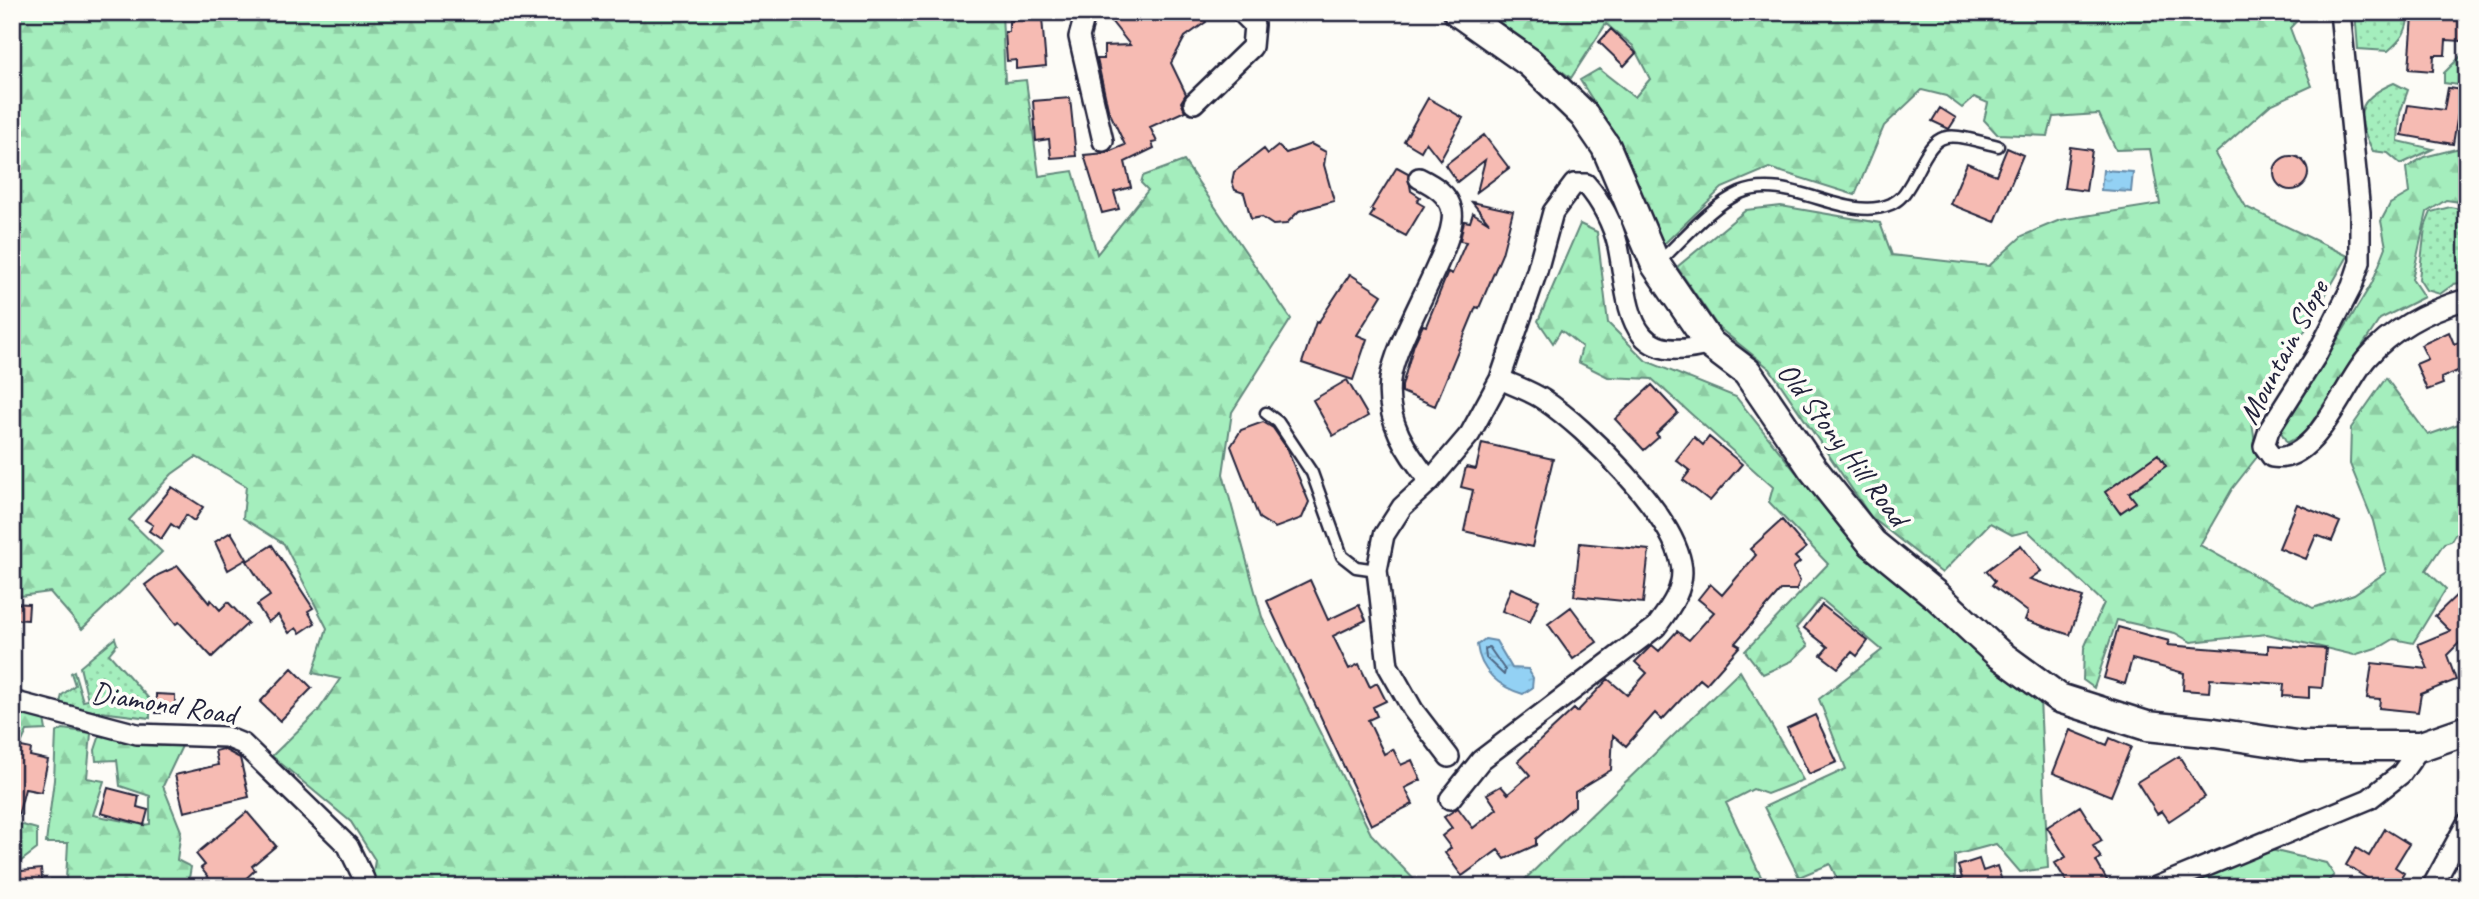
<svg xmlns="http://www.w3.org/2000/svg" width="2479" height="899" viewBox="0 0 2479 899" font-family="Caveat,sans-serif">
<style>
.grass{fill:url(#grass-dots);stroke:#63887c;stroke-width:2}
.forest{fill:url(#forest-firs);stroke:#63887c;stroke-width:2}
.water{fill:url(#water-ripples);stroke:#668baa;stroke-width:2}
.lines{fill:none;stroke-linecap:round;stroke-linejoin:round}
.shore{stroke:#4f6885;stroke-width:2}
.building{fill:#f6bbb3;stroke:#22223b;stroke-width:2}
.lane-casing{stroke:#22223b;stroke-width:15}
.street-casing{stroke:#22223b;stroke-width:24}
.secondary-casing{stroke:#22223b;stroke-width:33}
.lane{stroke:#fdfcf7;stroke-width:10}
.street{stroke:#fdfcf7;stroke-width:19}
.secondary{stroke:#fdfcf7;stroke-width:28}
.labels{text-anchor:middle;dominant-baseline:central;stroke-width:7;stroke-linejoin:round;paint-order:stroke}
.street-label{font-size:30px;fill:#22223b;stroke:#fdfcf7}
</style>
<defs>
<pattern id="grass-dots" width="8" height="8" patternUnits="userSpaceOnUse" patternTransform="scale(1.75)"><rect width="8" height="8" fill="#a4eebd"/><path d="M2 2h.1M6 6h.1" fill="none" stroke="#8dcca3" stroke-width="1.8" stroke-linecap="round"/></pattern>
<pattern id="forest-firs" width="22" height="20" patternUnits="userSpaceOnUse" patternTransform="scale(1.75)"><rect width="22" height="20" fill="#a4eebd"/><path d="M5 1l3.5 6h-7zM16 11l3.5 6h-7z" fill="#8dcca3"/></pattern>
<pattern id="water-ripples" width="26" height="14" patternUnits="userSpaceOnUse" patternTransform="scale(1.75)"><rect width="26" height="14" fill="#93d1f4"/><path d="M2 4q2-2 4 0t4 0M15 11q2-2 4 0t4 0" fill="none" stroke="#7eb3d2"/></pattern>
</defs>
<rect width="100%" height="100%" fill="#fdfcf7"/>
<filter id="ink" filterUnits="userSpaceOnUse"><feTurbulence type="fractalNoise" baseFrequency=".0143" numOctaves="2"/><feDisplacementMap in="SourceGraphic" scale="14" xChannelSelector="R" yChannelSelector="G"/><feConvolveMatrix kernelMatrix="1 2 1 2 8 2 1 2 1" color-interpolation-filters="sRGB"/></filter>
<g filter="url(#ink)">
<!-- grass -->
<path class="grass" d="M2355 12H2416L2409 14C2407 32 2402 39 2388 51L2358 49Z
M2394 83 2408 90 2400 113 2398 141 2433 149 2401 164 2388 153 2373 151C2354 115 2356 99 2394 83Z
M2450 207 2467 210V282L2454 284 2440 294 2426 290 2419 279 2425 227 2431 212Z
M115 638 117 644 109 654 150 700V718L59 707 62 695 75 685 71 673 74 671 83 701 88 700 80 667Z"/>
<!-- forest -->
<path class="forest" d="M12 12H1002L1005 82 1026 80 1039 176 1073 171 1097 254 1148 190 1141 183 1143 176 1184 161 1291 319 1232 412 1223 474 1262 617 1371 834 1421 887H371L375 860 351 822 272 756 318 711 340 679 313 673 327 628 284 544 243 518 246 486 196 457 172 474 129 520 162 552 82 629 50 592 12 597V583L19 577 13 570 16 562 12 557Z
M1483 12H2305L2290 28 2312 86 2270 105 2215 154 2246 207 2348 256 2252 422 2257 457 2232 489 2200 545 2313 608 2354 594 2386 572 2373 521 2350 464 2351 428 2386 378 2428 435 2467 421V536L2455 534 2451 541 2444 543 2426 570 2446 589 2413 643 2394 639 2382 646 2354 655 2267 634 2191 642 2175 633 2117 620 2094 688 2083 680 2084 648 2104 603 2028 531 2012 535 1990 523 1942 573 1871 517 1770 369 1718 327 1677 267 1746 210 1781 206 1880 223 1892 255 1989 266 2022 236 2060 220 2160 204 2150 149 2116 150 2099 114 2053 117 2048 136 1997 134 1984 120 1988 103 1974 97 1962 108 1946 96 1922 90 1884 126 1855 195 1769 168 1722 188 1663 245 1623 148 1580 80 1599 69 1635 97 1650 79 1633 46 1606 24 1571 78Z
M2467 50V86L2444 83V73Z
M2467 108V203L2446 200 2427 212 2412 279 2424 297 2380 319 2304 434 2287 443 2281 432 2372 283 2386 247 2381 221 2390 204 2409 193 2406 168 2424 157 2460 148Z
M1580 224 1597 232 1608 323 1646 361 1736 397 1858 550 2040 699 2048 868 2020 872 1996 844 1955 855V887H1841L1830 864 1799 877 1764 807 1846 769 1819 699 1882 650 1821 599 1796 628 1808 646 1792 661 1763 674 1745 651 1828 564 1769 502 1773 487 1652 379 1608 377 1578 362 1582 347 1561 330 1553 343 1538 321Z
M1740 671 1803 780 1767 794 1753 789 1726 803 1766 887H1517Z
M12 712 44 719 46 730 27 731 20 746 12 743Z
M63 729 91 733 87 778 104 781 93 815 144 825 150 824V796L120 786 117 760 96 761 95 750 100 735 183 744 163 786 181 831 177 860 191 867 189 878 181 887H51V879H66L68 843H46L54 780 56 733Z
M12 822 37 829V849L12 868Z
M2267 849 2326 863 2334 875 2322 887H2175Z"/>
<!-- water -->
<path class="water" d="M2103 170 2133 172 2131 192 2101 190Z
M1485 639 1496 641 1512 668 1528 669 1533 678 1532 688 1523 694C1499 687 1480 671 1477 645Z"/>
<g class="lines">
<!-- shore -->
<path class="shore" d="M1489 647 1505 670 1504 675 1486 658 1485 649Z"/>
</g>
<!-- building -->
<path class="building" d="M1104 12H1200L1206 22 1185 37 1171 63 1186 94 1181 102 1185 111 1150 127 1157 142 1152 143 1154 148 1125 162 1131 187 1114 192 1119 209 1102 213 1084 155 1106 153 1125 145 1108 109 1097 59H1104V46L1130 45Z
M2413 16 2464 19 2462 41 2446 40 2445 55H2434L2433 71 2409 69Z
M1042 18 1046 66 1016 69V60L1007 61 1005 32H1009V21Z
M1611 29 1636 53 1624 66 1599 42Z
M2448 88 2462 90 2453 144 2402 135 2408 105 2444 110Z
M1070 98 1076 156 1051 158 1049 139 1036 141 1033 101Z
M1428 98 1463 118 1440 160 1426 142 1421 151 1404 141Z
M1940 108 1956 118 1949 129 1932 121Z
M1484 135 1509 168 1477 192 1485 160 1457 182 1445 165Z
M1311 144 1326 152 1324 165 1334 201 1299 211 1286 224 1273 225 1261 217 1251 219 1244 193 1235 190 1232 182 1234 172 1264 149 1268 154 1278 146 1286 153Z
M2070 147 2092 150 2086 191 2064 188Z
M2007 148 2023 155 1995 222 1950 204 1967 163 1996 175Z
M2274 173a17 17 0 1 1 34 0a17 17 0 1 1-34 0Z
M1397 167 1408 173 1411 191 1420 197 1417 202 1424 206 1406 236 1370 217 1374 211 1371 209Z
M1472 202 1513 211 1502 254 1479 308 1476 307 1435 406 1402 392V386L1414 344 1423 325 1426 326 1448 272 1452 274 1466 242 1460 241 1464 221 1470 222 1473 213 1489 223Z
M1350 274 1382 295 1357 335 1367 339 1353 380 1302 363 1316 322 1318 323Z
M2449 332 2454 344 2467 339V367L2441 378 2443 384 2427 390 2416 364 2428 359 2421 345Z
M1347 380 1368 416 1333 436 1313 400Z
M1652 385 1678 413 1656 434 1659 437 1644 450 1615 419Z
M1263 422 1273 428 1286 447 1309 502 1302 518 1275 528 1259 518 1231 446 1241 430Z
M1694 437 1703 445 1709 437 1742 464 1710 501 1683 480 1690 471 1676 460Z
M1482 443 1553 459 1532 547 1464 531 1473 490 1461 487 1466 467 1476 469Z
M2158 454 2166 466 2129 493 2136 502 2120 513 2105 492Z
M172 487 203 507 194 521 186 515 178 529 171 524 161 539 149 531 153 525 145 520Z
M2297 504 2340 522 2332 541 2316 535 2306 559 2279 548Z
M1782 520 1806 548 1795 557 1800 562 1793 568 1800 581 1796 590H1781L1735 643 1740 646 1706 684 1700 679 1662 720 1655 713 1626 746 1613 735 1611 770 1575 792V806L1536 839V845L1505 859 1498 850 1462 876 1445 853 1451 848 1442 836 1452 828 1444 817 1458 808 1473 828 1497 809 1487 794 1501 786 1508 794 1530 775 1518 761 1574 709 1577 712 1608 679 1627 695 1647 673 1635 662 1652 645 1659 651 1677 631 1689 640 1714 612 1698 599 1710 584 1722 595 1756 555 1750 549Z
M231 532 247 559 228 570 215 542Z
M1580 543 1649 550 1643 603 1574 596Z
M272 545 313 608 308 611 315 623 300 633 296 628 289 633 278 615 268 622 257 605 270 596 247 561Z
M2021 545 2041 571 2030 579 2083 597 2070 635 2025 620 2028 612 1992 585 1995 581 1986 571Z
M178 566 209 603 211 600 220 610 228 602 248 623 212 657 179 622 176 624 145 585 158 575Z
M1310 580 1328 620 1359 605 1366 620 1333 636 1349 669 1359 664 1370 687 1377 683 1386 701 1373 707 1377 716 1368 720 1384 754 1393 749 1401 765 1412 760 1421 780 1405 788 1413 804 1371 825 1267 601Z
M2467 585V648L2460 642 2447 655 2456 680 2421 694 2418 712 2379 708 2380 699 2367 698 2372 663 2428 669 2418 644 2450 631 2435 616Z
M1511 588 1539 600 1530 622 1502 611Z
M12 603 29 604 28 620 12 619Z
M1822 605 1868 641 1857 656 1852 652 1838 668 1821 655 1828 647 1804 628Z
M1571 607 1597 642 1573 659 1548 624Z
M2118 627 2169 641 2167 645 2268 653V645L2326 649 2322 688 2309 687V698L2283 696 2284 684 2210 679 2209 692 2183 690 2184 673 2132 659 2125 684 2104 678Z
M292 668 312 688 280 721 260 702Z
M156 694 175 695V713H156Z
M1815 715 1837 762 1809 774 1787 728Z
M2070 730 2107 745 2110 738 2131 747 2111 796 2053 773Z
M12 745 31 749 30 756 48 760 41 792 25 789 18 816 12 815Z
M223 749 240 758 249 797 184 812 175 775 218 765 215 751Z
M2179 756 2205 797 2169 821 2162 811 2157 814 2137 782Z
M108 788 139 796 137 807 148 810 144 825 101 813Z
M2080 806 2102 841 2093 846 2101 858 2096 861 2111 887H2070L2055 863 2066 857 2047 827Z
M247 812 276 846 252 866 255 870 237 887H216L201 868 205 865 196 854Z
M2385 829 2409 844 2395 867 2404 873 2396 887H2381L2346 865 2356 848 2369 856Z
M1979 859 1983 871 1997 866 2004 887H1945L1962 878 1958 866Z
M41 869 43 887H12V872Z"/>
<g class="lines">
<defs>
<path id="lane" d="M1659 262C1683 240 1710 206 1740 193 1789 172 1846 224 1891 204 1902 199 1906 191 1912 181 1939 126 1941 132 1998 146
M1266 413 1278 422 1312 473 1342 556 1356 567 1377 570"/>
<path id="street" d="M1086 12 1079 37 1103 141
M2340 12 2360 212V262L2352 286 2316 356 2269 430 2264 446 2272 457C2316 465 2343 385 2367 358 2393 328 2429 310 2467 299
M1194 103 1252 47 1254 25 1241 12
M1419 178C1433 185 1449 194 1452 211 1458 244 1396 334 1390 380 1385 420 1406 452 1430 481
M12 701 137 734 226 737 243 744 348 846 364 879 360 887
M1449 757 1413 710 1388 666 1377 570 1384 535 1402 507 1430 481 1470 434 1500 379 1537 271 1553 212 1574 184H1586C1601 201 1613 224 1618 246 1630 304 1624 369 1710 344
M1450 799 1481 760 1656 627C1670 608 1686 588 1681 563 1671 512 1587 429 1544 400 1531 391 1515 386 1500 379
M2156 887 2369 799 2401 774 2421 746
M2432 887 2467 823"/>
<path id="secondary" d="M1458 12 1530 63 1584 115 1606 147 1656 265 1710 344 1747 372 1813 469 1872 543 1938 597 1999 654 2059 698 2147 726 2215 733 2302 746H2421L2467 730"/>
</defs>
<!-- lane casing -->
<use href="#lane" class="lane-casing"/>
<!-- street casing -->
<use href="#street" class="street-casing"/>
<!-- secondary casing -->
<use href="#secondary" class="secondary-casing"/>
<!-- lane -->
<use href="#lane" class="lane"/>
<!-- street -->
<use href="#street" class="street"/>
<!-- secondary -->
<use href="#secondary" class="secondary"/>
</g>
</g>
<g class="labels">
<!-- street labels -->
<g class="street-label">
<text transform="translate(2283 352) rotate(-62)">Mountain Slope</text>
<text transform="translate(1843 444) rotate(53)">Old Stony Hill Road</text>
<text transform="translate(164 703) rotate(9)">Diamond Road</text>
</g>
</g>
<!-- margin -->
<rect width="2479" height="899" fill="none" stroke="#fdfcf7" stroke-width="42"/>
<rect x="21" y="21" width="2437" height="857" fill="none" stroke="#22223b" stroke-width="2.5" filter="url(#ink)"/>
</svg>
